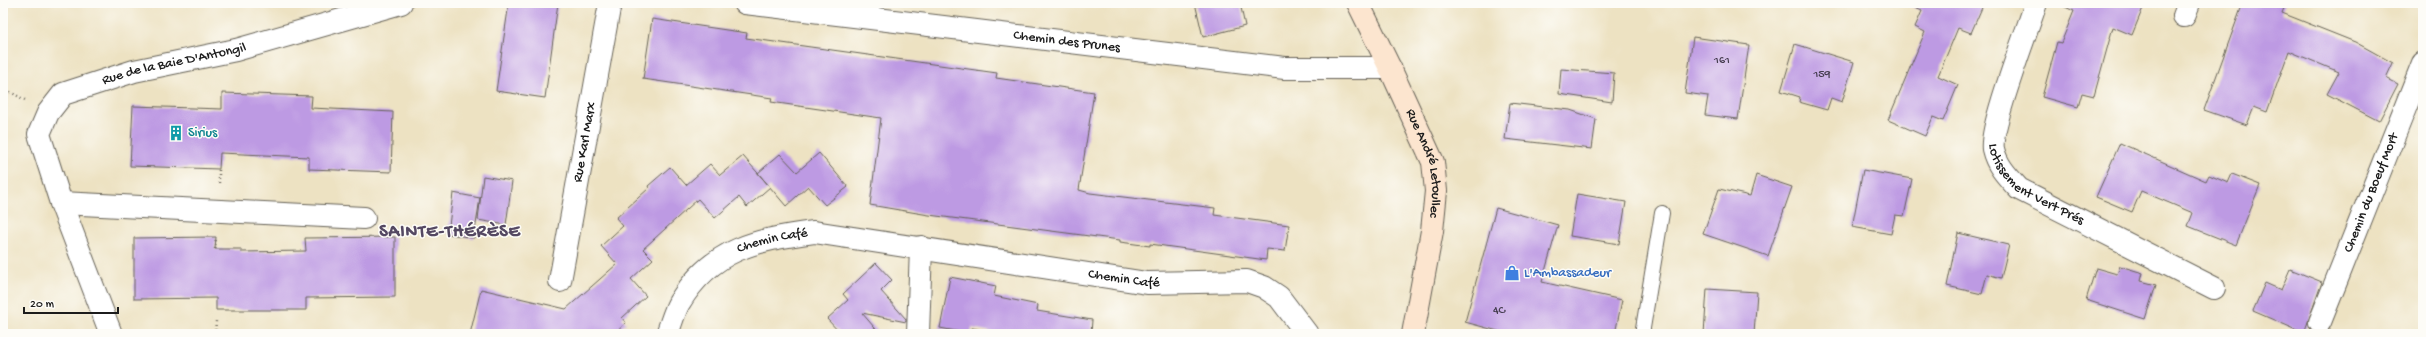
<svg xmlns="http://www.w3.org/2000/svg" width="2426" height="337" viewBox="0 0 2426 337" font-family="'Gochi Hand',sans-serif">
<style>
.building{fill:#bd9ae3}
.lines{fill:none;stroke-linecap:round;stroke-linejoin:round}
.service-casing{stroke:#656156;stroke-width:16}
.minor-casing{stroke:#656156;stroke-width:24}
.secondary-casing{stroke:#656156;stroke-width:24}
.path{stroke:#656156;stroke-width:2.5;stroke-dasharray:1 3;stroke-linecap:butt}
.service{stroke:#fff;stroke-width:14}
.minor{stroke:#fff;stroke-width:22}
.secondary{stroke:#fce5cf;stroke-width:22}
.labels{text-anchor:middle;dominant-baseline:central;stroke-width:3;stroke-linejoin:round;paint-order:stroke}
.number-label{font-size:12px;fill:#443c4e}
.street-label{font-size:14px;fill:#1c1c1c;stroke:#fdfcf7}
.culture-label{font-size:14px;fill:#0d838f;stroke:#fdfcf7;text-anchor:start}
.shop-label{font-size:14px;fill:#366cbe;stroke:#fdfcf7;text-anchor:start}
.district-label{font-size:18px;font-weight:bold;letter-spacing:1px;fill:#544862;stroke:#fdfcf7}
</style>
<rect width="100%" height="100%" fill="#fdfcf7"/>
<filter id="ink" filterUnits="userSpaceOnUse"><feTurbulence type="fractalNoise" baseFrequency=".025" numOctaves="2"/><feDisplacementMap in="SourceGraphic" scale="8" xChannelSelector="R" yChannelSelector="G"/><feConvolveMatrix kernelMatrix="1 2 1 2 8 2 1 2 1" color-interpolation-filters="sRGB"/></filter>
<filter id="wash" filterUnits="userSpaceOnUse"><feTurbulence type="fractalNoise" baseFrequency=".012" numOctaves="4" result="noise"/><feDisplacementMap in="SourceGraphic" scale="16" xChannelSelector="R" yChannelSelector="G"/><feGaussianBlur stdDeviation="0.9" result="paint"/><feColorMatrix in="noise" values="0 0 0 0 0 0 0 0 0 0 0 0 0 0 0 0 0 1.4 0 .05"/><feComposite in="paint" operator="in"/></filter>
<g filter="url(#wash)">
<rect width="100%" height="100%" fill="#ede2c2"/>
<g id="blocks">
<!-- building -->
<path class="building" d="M509 3H558L545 98 496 91Z
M1195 3H1240L1245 26 1203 37Z
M1904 3H1984L1971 33 1958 28 1938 76 1958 85 1943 121 1933 117 1925 136 1888 120 1925 32 1915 27 1922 11Z
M2056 3H2145L2132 35 2113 27 2094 96 2082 93 2078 107 2042 97 2057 42 2061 43 2074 11Z
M2243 3H2286L2282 13 2355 42 2393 63 2386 78 2398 84 2379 121 2327 94 2339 72 2289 51 2267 112 2254 107 2247 125 2204 110Z
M652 19 747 33 746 38 997 73 996 78 1094 92 1079 190 1090 193 1215 208 1214 215 1289 225 1285 251 1267 249 1266 260 1150 244V246L1120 242V240L929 215 870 205 881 118 771 102 772 98 643 79Z
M1693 37 1749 45 1738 119 1705 115 1708 96 1685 93Z
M1795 44 1854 62 1842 102 1831 98 1827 110 1799 102 1800 97 1781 91Z
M1561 69 1614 73 1612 102 1559 94Z
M222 93 312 96 311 108 393 112 391 172 309 169V157L220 153 219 169 130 166 133 106 222 109Z
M1510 103 1570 110 1596 119 1592 149 1505 139Z
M2120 143 2206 181 2209 175 2228 183 2232 174 2260 185 2236 245 2188 226 2193 213 2141 191 2132 212 2096 197Z
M819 153 848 187 825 205 808 186 786 206 758 173 780 154 797 172Z
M743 156 770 187 747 207 739 197 715 218 698 199 643 249 653 259 631 279 646 296 622 318 626 323 614 334H470L481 289 566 309 617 264 601 246 623 226 616 218 649 188 648 186 670 167 686 185 710 164 720 175Z
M1863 170 1912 179 1904 216 1895 215 1891 234 1852 227Z
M1756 175 1792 187 1768 256 1703 234 1719 189 1750 196Z
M483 176 512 181 506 225 478 220Z
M453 193 480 198 474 238 448 234Z
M1577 194 1626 202 1619 244 1570 236Z
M1496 208 1558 225 1542 282 1622 300 1615 334H1509L1465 322Z
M1958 233 2009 245 2001 278 1987 274 1982 294 1947 286Z
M216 237 215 249H241V252L306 251 305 238 395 237V297L306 298V310H216V298L134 299V238Z
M876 263 892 280 881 291 906 319V322L862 313 880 334H841L827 319 848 300 843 294Z
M2120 266 2143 273 2141 281 2156 285 2145 319 2086 300 2096 268 2117 274Z
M2290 269 2322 282 2304 333 2253 311 2265 283 2281 290Z
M950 277 996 286 994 296 1038 305 1037 311 1092 320 1091 334H1002L972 328 971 334 940 328Z
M1707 289 1757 292 1754 334H1704Z"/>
</g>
</g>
<g filter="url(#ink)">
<use href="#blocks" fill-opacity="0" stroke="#656156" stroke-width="1"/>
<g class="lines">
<defs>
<path id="service" d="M1642 334 1662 213"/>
<g id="minor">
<path id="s1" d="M745 3 1285 68H1390"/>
<path id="s2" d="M2036 3C2028 29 1989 128 1993 149 1997 166 2007 176 2019 189L2214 288"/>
<path d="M2184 16 2189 3"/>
<path d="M61 203 364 218"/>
<path id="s3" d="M560 281 610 3"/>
<path id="s4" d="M2320 322 2423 63"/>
<path id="s5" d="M111 334 61 203 39 134 48 113 63 94 134 71 236 50 401 3"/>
<path id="s6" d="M667 334C671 324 674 312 679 303 712 248 756 240 814 232L1147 283 1247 281 1264 287 1279 297 1307 334"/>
<path d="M918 334 921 247"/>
</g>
<g id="secondary">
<path id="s7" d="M1358 3 1390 68 1433 162 1436 191 1432 231 1413 334"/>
</g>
</defs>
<!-- service casing -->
<use href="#service" class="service-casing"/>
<!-- minor casing -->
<use href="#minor" class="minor-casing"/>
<!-- secondary casing -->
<use href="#secondary" class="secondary-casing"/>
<!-- path -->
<path class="path" d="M3 88 25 100
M219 183V169
M215 249 216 238
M215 334 216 321"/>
<!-- service -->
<use href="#service" class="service"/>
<!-- minor -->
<use href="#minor" class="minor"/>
<!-- secondary -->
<use href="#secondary" class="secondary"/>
</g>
</g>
<!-- icons -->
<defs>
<symbol id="building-bare" viewBox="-9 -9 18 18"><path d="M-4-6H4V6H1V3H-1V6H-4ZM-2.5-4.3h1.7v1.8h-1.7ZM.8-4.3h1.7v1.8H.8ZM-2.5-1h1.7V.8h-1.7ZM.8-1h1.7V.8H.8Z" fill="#0f9aa8" stroke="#fdfcf7" stroke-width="2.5" paint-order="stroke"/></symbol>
<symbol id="shop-bare" viewBox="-9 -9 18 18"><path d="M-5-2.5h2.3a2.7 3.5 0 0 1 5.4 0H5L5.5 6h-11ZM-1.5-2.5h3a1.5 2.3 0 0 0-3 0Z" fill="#3f7fe0" stroke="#fdfcf7" stroke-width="2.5" paint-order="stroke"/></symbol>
</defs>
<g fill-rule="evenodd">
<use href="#building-bare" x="165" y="122" width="22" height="22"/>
<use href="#shop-bare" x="1501" y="262" width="22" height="22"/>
</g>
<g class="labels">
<!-- number labels -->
<g class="number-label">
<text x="1722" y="61">161</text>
<text x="1822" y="75">159</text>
<text x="1499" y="311">4C</text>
</g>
<!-- street labels -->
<g class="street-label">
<text stroke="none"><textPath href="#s1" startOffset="324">Chemin des Prunes</textPath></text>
<text stroke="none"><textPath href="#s5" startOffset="375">Rue de la Baie D'Antongil</textPath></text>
<text stroke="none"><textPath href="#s3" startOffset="141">Rue Karl Marx</textPath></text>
<text stroke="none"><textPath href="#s7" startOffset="175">Rue André Letoullec</textPath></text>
<text stroke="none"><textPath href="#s2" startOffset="210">Lotissement Vert Prés</textPath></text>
<text stroke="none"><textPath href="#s4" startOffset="139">Chemin du Boeuf Mort</textPath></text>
<text stroke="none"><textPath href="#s6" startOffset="150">Chemin Café</textPath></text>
<text stroke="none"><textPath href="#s6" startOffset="506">Chemin Café</textPath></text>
</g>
<!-- culture labels -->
<g class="culture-label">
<text x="188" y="133">Sirius</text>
</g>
<!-- shop labels -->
<g class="shop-label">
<text x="1524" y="273">L'Ambassadeur</text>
</g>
<!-- district labels -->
<g class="district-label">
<text x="450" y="232">SAINTE-THÉRÈSE</text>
</g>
</g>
<!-- margin -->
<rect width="2426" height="337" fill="none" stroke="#fdfcf7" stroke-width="16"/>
<!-- scale -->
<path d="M24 307v6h94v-6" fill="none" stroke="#1c1c1c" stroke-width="2"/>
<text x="30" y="307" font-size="12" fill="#1c1c1c" stroke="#fdfcf7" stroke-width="3" paint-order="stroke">20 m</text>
</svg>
